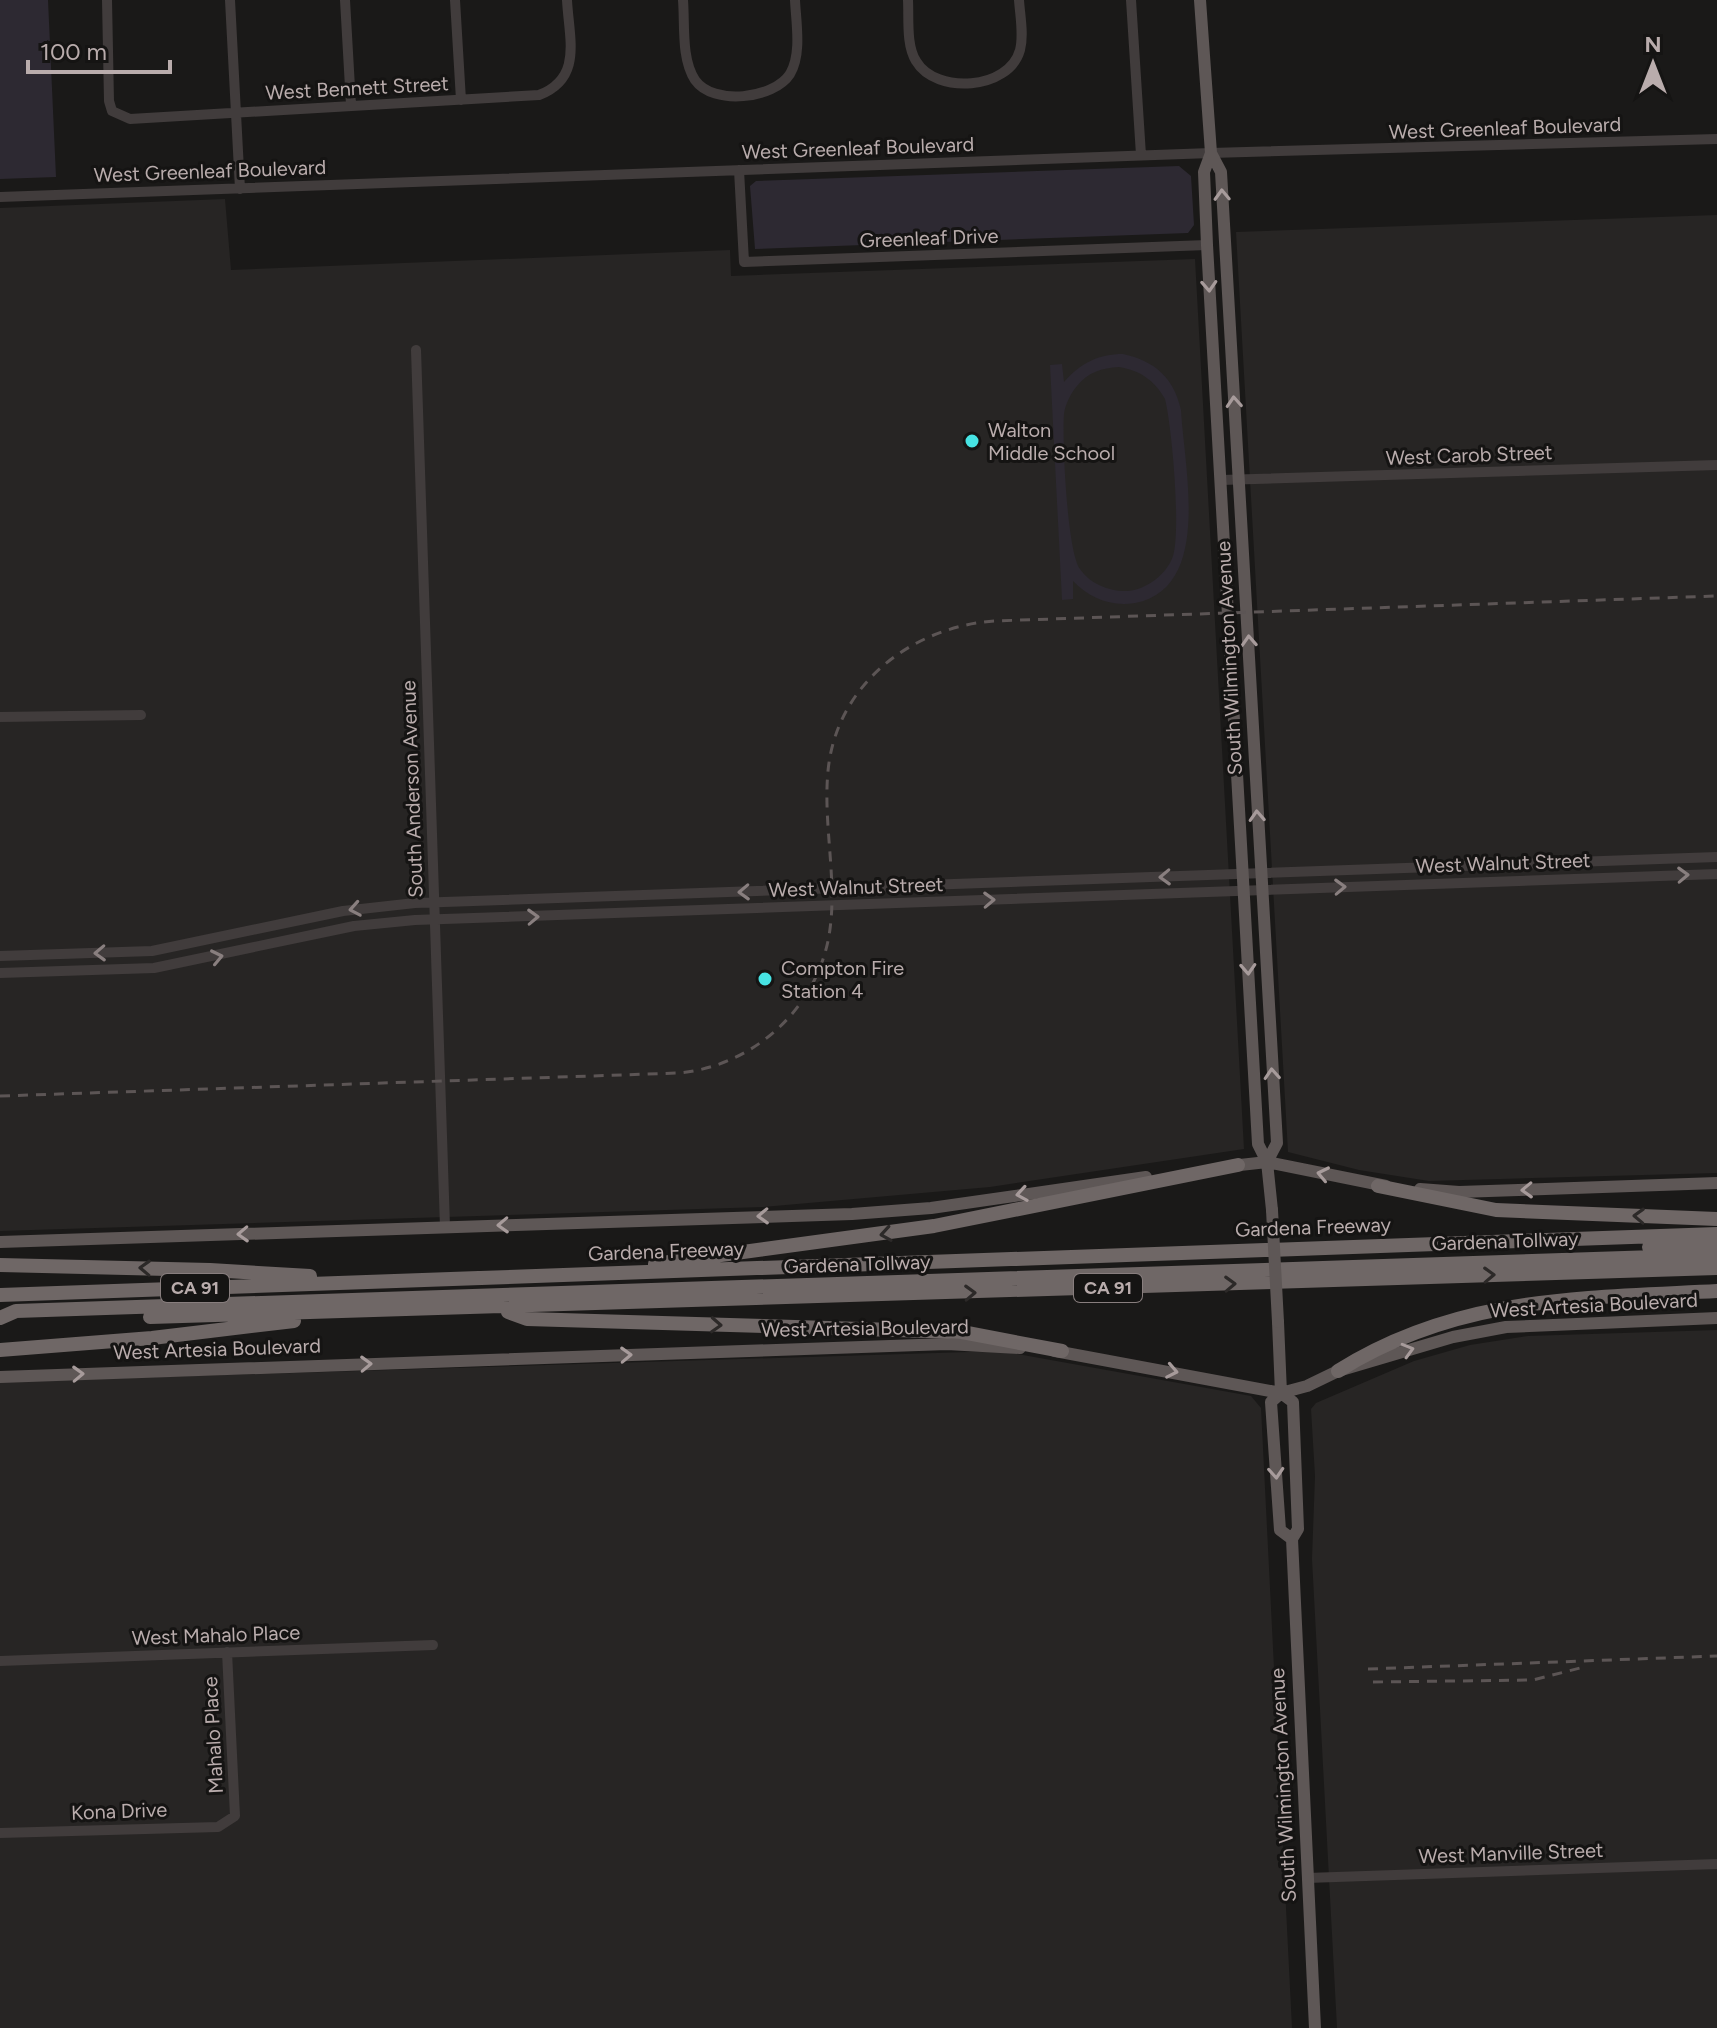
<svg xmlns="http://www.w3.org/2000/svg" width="1717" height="2028" viewBox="0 0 1717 2028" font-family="Figtree,sans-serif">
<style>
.built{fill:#272524}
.green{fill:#2d2932;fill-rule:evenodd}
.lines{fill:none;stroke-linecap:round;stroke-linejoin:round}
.minor{stroke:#413c3c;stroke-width:10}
.major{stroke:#5e5756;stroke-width:12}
.highway{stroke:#6f6766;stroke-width:14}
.rail{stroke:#5c5555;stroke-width:3;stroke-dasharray:10 8;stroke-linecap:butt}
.major-bridge{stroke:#5e5756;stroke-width:12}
.oneway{stroke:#a79b9b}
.oneway2{stroke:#897f7f}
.oneway3{stroke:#2c2928}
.poi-dot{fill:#47e3e3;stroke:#151413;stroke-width:3}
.labels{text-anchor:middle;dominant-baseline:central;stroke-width:6;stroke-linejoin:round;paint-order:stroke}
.shield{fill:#151413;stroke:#887e7e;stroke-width:2}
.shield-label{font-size:18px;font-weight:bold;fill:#b9acac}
.street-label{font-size:20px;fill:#b9acac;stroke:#151413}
.poi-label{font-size:20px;fill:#b9acac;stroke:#151413;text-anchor:start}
</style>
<rect width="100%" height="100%" fill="#1a1918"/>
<!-- built -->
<path class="built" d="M225 199 231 270 730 250 731 276 1195 259 1244 1149 990 1187 763 1207 0 1231V208Z
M1717 215V1173L1429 1181 1359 1170 1288 1152 1236 232Z
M1717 1330V2028H1337L1312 1559 1315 1476 1311 1409 1316 1403 1414 1361 1470 1345 1528 1336Z
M1000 1351 1251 1396 1261 1408 1292 2028H0V1382Z"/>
<!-- green -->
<path class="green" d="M0 0H48L56 177 0 179Z
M1179 166 1191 176 1194 225 1188 233 755 249 750 186 756 181Z
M1123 354C1155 361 1174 378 1181 410 1184 467 1213 588 1135 603 1111 607 1089 598 1073 581V599L1062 600 1050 365 1062 364 1064 382C1081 363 1098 354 1123 354ZM1119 367C1141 371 1154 380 1165 399 1172 427 1181 530 1173 556 1167 574 1146 590 1127 591 1110 592 1090 584 1080 569 1067 552 1062 439 1064 414 1065 405 1071 393 1077 386 1088 372 1102 368 1119 367Z"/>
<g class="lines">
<!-- minor -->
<path class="minor" d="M107 0 109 101 112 111 130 119 539 95C583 78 569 39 567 0
M230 0 240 189
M345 0 351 105
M455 0 461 100
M683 0C685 24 681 59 695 80 713 106 774 99 790 74 802 54 796 22 795 0
M908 0C909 19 906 45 916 61 936 95 1009 90 1020 50 1024 35 1020 15 1019 0
M1131 0 1141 155
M739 170 744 262 1207 245
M0 197 1211 153 1717 139
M416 350 445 1227
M1221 480 1717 465
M0 717 141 715
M0 956 152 951 343 911 415 903 1717 857
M0 973 154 968 354 926 415 920 1717 874
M0 1661 433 1645
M0 1833 218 1827 235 1816 227 1652
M1307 1878 1717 1864"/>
<!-- major -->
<path class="major" d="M1200 0 1211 153 1204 172 1207 245 1258 1144 1267 1162 1272 1210
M1211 153 1221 172 1277 1143 1267 1162
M1231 1166 1267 1162 1386 1186
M1420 1189 1459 1192 1717 1183
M0 1242 852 1214 931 1208 1146 1177
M1278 1322 1281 1393 1293 1402 1298 1529 1292 1539 1315 2028
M1055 1351 1281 1393 1307 1386 1338 1371 1453 1337 1506 1327 1717 1318
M0 1377 947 1344 1020 1348
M1281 1393 1271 1402 1280 1530 1292 1539"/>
<!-- highway -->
<path class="highway" d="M1378 1186 1496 1210 1717 1219
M1649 1247 1717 1245
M655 1264 934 1226 1238 1165
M0 1265 210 1270 310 1276
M0 1295 1717 1234
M508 1312 527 1319 962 1332 1062 1351
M150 1317 1717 1268
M0 1318 16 1311 1717 1255
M0 1350 152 1338 294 1321
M1338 1371C1457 1296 1582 1298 1717 1291"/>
<!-- rail -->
<path class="rail" d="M0 1096 679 1073C755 1066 820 1006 830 929 837 877 823 824 828 771 836 685 911 627 994 621L1717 596
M1368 1669 1717 1656
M1373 1682 1533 1680 1584 1667"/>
<!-- major-bridge -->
<path class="major-bridge" d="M1272 1210 1278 1322"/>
</g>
<!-- one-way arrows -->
<defs><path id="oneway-chevron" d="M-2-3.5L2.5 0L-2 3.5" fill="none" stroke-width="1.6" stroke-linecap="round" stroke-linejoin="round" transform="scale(2)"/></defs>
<g class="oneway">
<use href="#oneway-chevron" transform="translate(1222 195) rotate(-92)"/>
<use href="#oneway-chevron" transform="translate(1209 286) rotate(87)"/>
<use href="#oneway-chevron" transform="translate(1234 402) rotate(-94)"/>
<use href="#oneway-chevron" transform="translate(1249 641) rotate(-93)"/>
<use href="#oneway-chevron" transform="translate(1257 816) rotate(-93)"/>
<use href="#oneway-chevron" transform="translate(1248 969) rotate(87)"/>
<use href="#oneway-chevron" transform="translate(1272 1074) rotate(-94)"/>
<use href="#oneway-chevron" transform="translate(1323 1174) rotate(-168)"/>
<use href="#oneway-chevron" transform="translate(1527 1190) rotate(178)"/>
<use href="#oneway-chevron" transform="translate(1022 1194) rotate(171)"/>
<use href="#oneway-chevron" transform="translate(763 1216) rotate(178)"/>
<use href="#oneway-chevron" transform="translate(503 1225) rotate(178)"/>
<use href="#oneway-chevron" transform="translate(243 1234) rotate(178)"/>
<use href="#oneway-chevron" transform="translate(1408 1350) rotate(-16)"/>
<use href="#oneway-chevron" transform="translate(626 1355) rotate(-2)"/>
<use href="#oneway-chevron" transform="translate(366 1364) rotate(-2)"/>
<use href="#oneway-chevron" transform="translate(1172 1371) rotate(11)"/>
<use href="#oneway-chevron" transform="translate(78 1374) rotate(-2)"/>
<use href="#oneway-chevron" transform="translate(1276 1473) rotate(86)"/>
</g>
<g class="oneway2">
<use href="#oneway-chevron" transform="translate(1683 875) rotate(-2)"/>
<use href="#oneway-chevron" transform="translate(1165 877) rotate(178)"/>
<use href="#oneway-chevron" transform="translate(1340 887) rotate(-2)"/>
<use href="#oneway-chevron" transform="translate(744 892) rotate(178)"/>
<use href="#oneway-chevron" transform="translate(989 900) rotate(-2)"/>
<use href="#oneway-chevron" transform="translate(355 909) rotate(170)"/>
<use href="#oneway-chevron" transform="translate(533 917) rotate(-2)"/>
<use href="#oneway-chevron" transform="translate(100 953) rotate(178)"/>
<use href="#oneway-chevron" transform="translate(217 957) rotate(-12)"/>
</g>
<g class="oneway3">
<use href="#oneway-chevron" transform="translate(1639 1216) rotate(-178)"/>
<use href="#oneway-chevron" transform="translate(886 1234) rotate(171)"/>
<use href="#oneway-chevron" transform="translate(145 1268) rotate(-178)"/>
<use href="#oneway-chevron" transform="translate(1489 1275) rotate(-2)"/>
<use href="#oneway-chevron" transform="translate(1230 1284) rotate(-2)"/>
<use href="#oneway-chevron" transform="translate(970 1293) rotate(-2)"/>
<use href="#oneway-chevron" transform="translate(716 1325) rotate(3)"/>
</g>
<!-- markers -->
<g class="poi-dot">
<circle cx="972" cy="441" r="8"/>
<circle cx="765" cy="979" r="8"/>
</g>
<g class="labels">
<!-- shield labels -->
<g class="shield">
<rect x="161" y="1274" width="68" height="28" rx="6"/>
<rect x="1074" y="1274" width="68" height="28" rx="6"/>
</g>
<g class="shield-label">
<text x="195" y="1288">CA 91</text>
<text x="1108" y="1288">CA 91</text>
</g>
<!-- street labels -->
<g class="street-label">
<text transform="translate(357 88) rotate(-3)">West Bennett Street</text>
<text transform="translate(1505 128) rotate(-2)">West Greenleaf Boulevard</text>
<text transform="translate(858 148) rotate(-2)">West Greenleaf Boulevard</text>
<text transform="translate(210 171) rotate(-2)">West Greenleaf Boulevard</text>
<text transform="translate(929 238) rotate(-2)">Greenleaf Drive</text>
<text transform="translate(1469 455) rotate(-2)">West Carob Street</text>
<text transform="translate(1229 658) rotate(-93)">South Wilmington Avenue</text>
<text transform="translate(412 789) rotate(-92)">South Anderson Avenue</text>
<text transform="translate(1503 863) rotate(-2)">West Walnut Street</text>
<text transform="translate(856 887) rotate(-2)">West Walnut Street</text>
<text transform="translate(1313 1227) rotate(-2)">Gardena Freeway</text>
<text transform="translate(1505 1241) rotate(-2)">Gardena Tollway</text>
<text transform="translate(666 1251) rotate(-2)">Gardena Freeway</text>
<text transform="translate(857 1264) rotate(-2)">Gardena Tollway</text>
<text transform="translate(1594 1305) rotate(-3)">West Artesia Boulevard</text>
<text transform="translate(865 1328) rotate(-1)">West Artesia Boulevard</text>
<text transform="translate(217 1349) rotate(-2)">West Artesia Boulevard</text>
<text transform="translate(216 1635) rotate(-2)">West Mahalo Place</text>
<text transform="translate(213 1735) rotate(-93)">Mahalo Place</text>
<text transform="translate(1283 1785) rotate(-93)">South Wilmington Avenue</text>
<text transform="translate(119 1811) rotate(-2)">Kona Drive</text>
<text transform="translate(1511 1853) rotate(-2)">West Manville Street</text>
</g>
<!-- poi labels -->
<g class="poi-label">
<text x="988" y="430">Walton<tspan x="988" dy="23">Middle School</tspan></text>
<text x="781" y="968">Compton Fire<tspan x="781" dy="23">Station 4</tspan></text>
</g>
</g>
<!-- north arrow -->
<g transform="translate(1653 64)" stroke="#151413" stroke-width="6" paint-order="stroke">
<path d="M0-6L14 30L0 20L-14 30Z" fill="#b9acac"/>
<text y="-12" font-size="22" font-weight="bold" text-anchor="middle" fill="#b9acac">N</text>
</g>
<!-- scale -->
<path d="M28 60v12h142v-12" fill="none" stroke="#b9acac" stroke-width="4"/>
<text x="40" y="60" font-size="24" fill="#b9acac" stroke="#151413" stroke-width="6" paint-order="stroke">100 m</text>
</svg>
